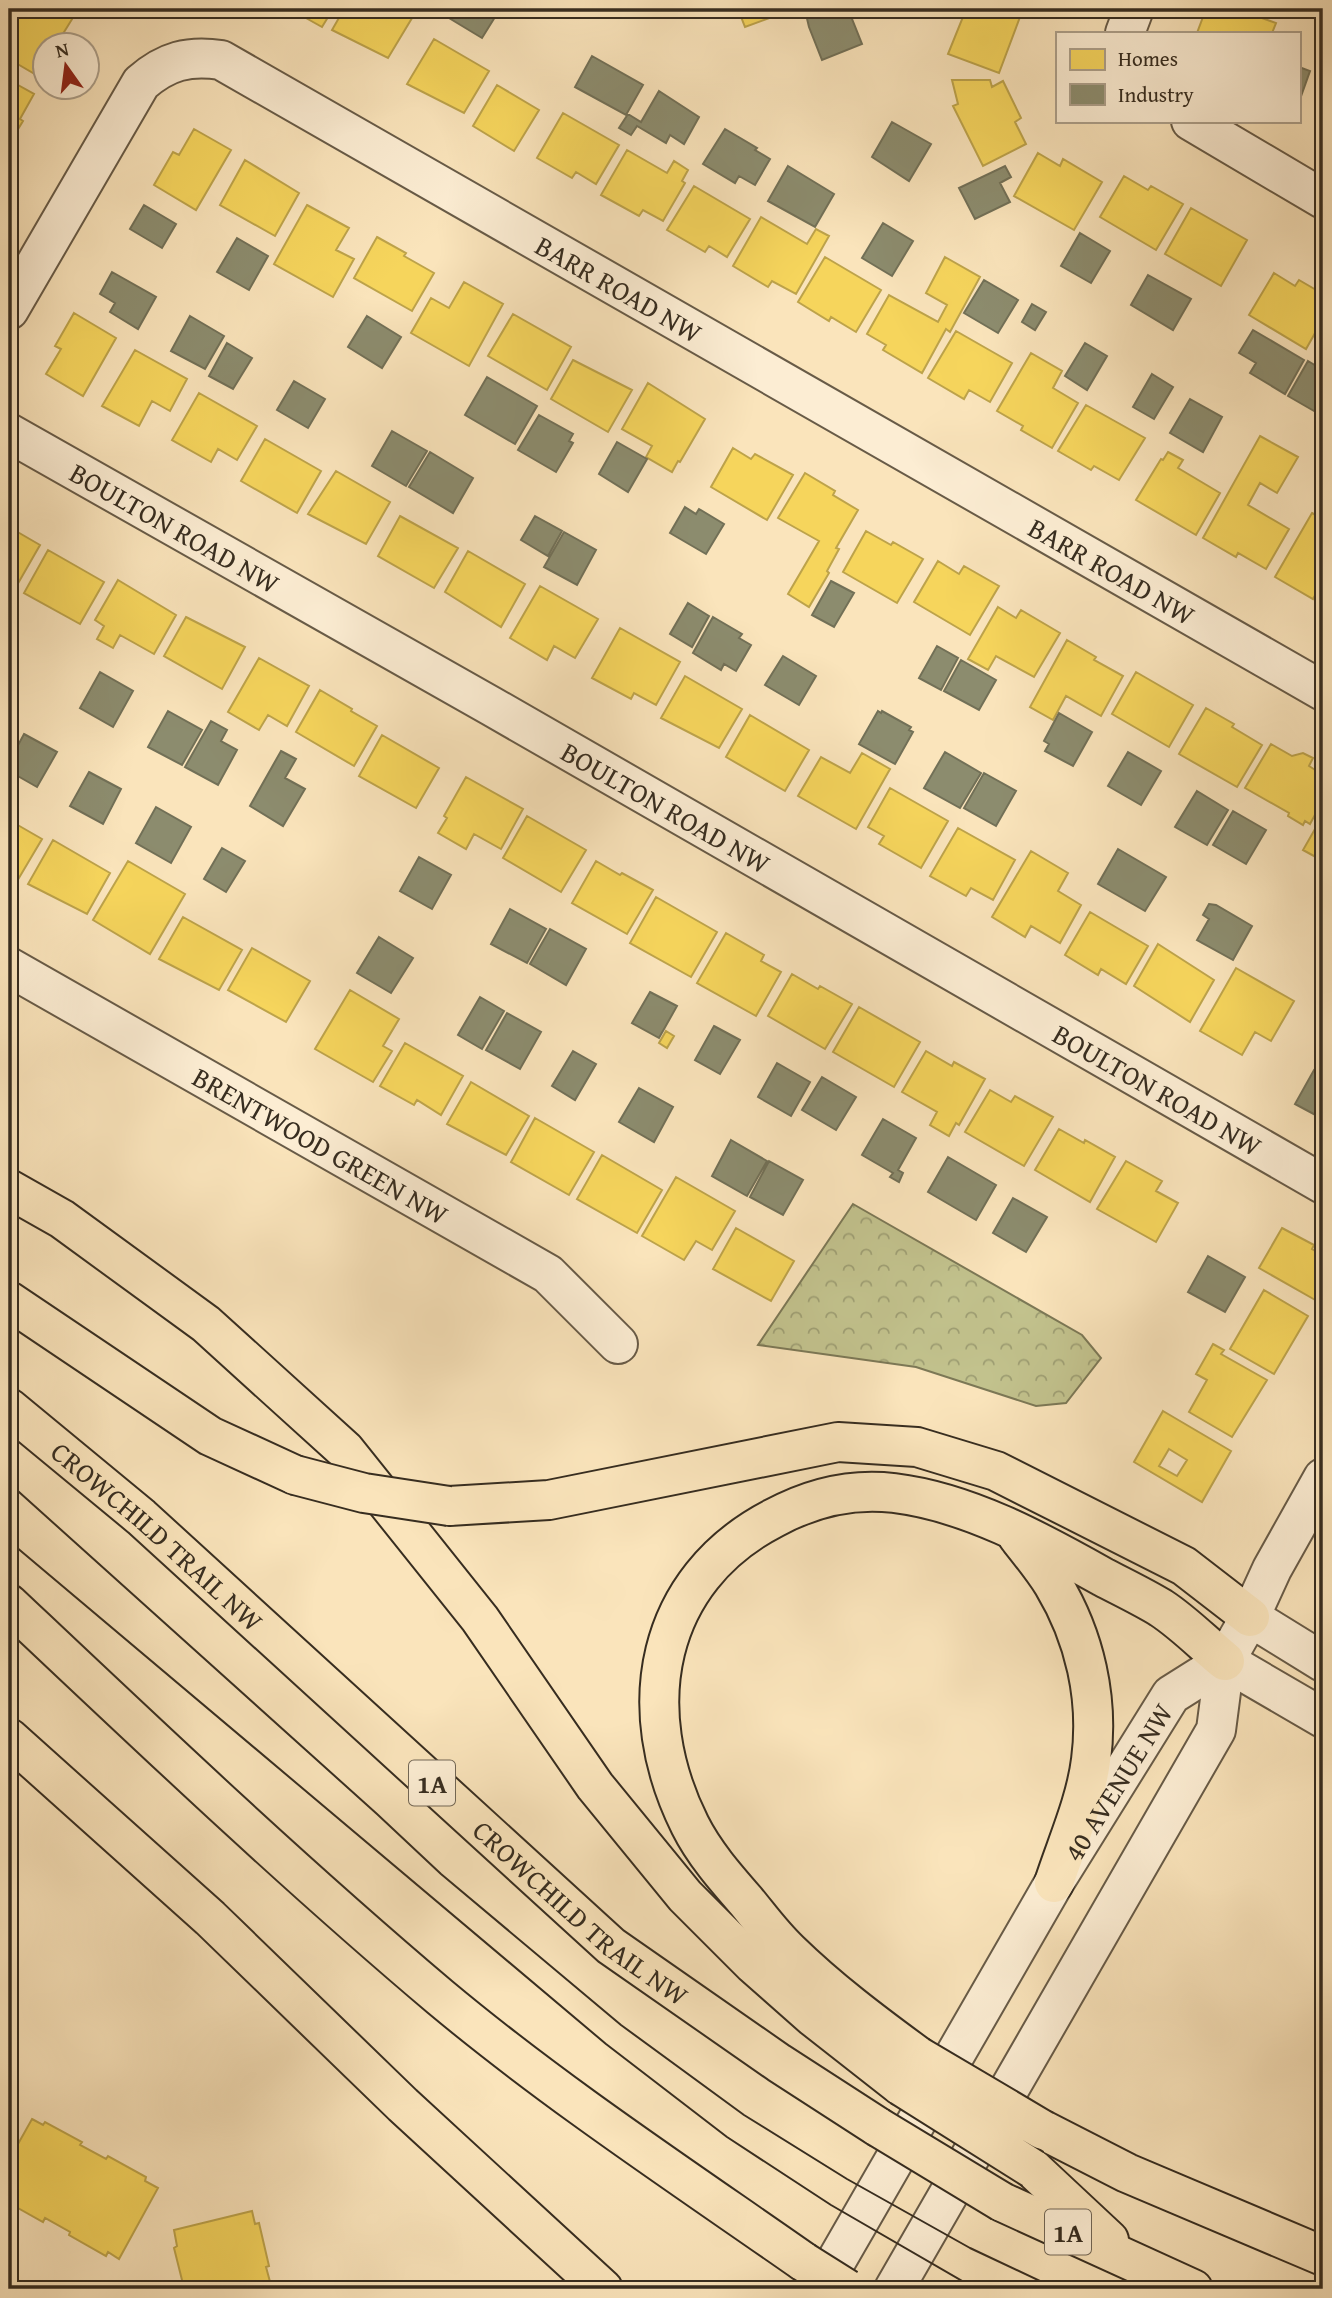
<svg xmlns="http://www.w3.org/2000/svg" width="1332" height="2298" viewBox="0 0 1332 2298" font-family="'Gentium Book Plus',serif">
<style>
.park{fill:url(#park-crowns);stroke:#7c7856;stroke-width:2}
.homes{fill:#f6d55c;stroke:#bda34a;stroke-width:2;fill-rule:evenodd}
.industry{fill:#8c8c6e;stroke:#727057;stroke-width:2}
.lines{fill:none;stroke-linecap:round;stroke-linejoin:round}
.minor-casing{stroke:#685b47;stroke-width:42}
.highway-casing{stroke:#372d20;stroke-width:42}
.minor{stroke:#fcedd3;stroke-width:38}
.highway{stroke:#fae4bb;stroke-width:38}
.tram{stroke:#372d20;stroke-width:2}
.highway-bridge-casing{stroke:#372d20;stroke-width:42;stroke-linecap:butt}
.highway-bridge{stroke:#fae4bb;stroke-width:38}
.labels{text-anchor:middle;dominant-baseline:central;stroke-width:7;stroke-linejoin:round;paint-order:stroke}
.shield{fill:#fcedd3;stroke:#726756;stroke-width:2}
.shield-label{font-size:26px;font-weight:bold;fill:#372d20}
.street-label{font-size:28px;fill:#372d20;stroke:#fcedd3}
</style>
<defs>
<pattern id="park-crowns" width="20" height="18" patternUnits="userSpaceOnUse" patternTransform="scale(1.75)"><rect width="20" height="18" fill="#c2c28d"/><path d="M2 6a3 3 0 1 1 6 0M12 15a3 3 0 1 1 6 0" fill="none" stroke="#9e9e73"/></pattern>
</defs>
<rect width="100%" height="100%" fill="#fae4bb"/>
<filter id="stains"><feTurbulence type="fractalNoise" baseFrequency=".00286" numOctaves="4"/><feColorMatrix values="0 0 0 0 .2 0 0 0 0 .09 0 0 0 0 .02 0 0 0 .5 -.17"/></filter>
<radialGradient id="worn" r=".72"><stop offset=".6" stop-color="#630" stop-opacity="0"/><stop offset="1" stop-color="#630" stop-opacity=".3"/></radialGradient>
<!-- park -->
<path class="park" d="M853 1204 1082 1335 1101 1358 1066 1403 1036 1406 916 1367 758 1345Z"/>
<!-- homes -->
<path class="homes" d="M21 9H61L74 16 61 37 67 41 65 46H46L45 80 9 59V30Z
M290 9H333L322 27Z
M344 9H397L412 18 388 58 332 30Z
M738 9H794L745 27Z
M937 9H1023L999 73 948 54 963 17Z
M1206 9H1237L1276 23 1272 33H1197Z
M434 39 489 71 464 113 407 84Z
M9 80 34 94 20 119 23 121 9 144Z
M952 80H990L992 87 1003 81 1021 118 1015 122 1026 144 983 166 953 106 958 104Z
M497 85 539 110 514 151 473 126Z
M563 113 619 145 596 184 576 172 572 178 537 158Z
M194 129 231 150 196 210 154 185 173 152 179 155Z
M627 150 667 173 674 161 688 170 682 181 685 183 663 221 643 210 639 216 601 195Z
M1038 153 1060 166 1063 159 1102 182 1074 230 1014 196Z
M245 160 299 193 275 236 220 205Z
M1124 176 1148 190 1151 186 1183 204 1156 250 1100 217Z
M694 186 750 219 727 257 709 246 705 252 667 230Z
M307 205 349 228 336 250 354 259 333 297 274 264Z
M1191 208 1247 240 1221 286 1165 254Z
M761 217 807 244 816 229 829 236 796 294 772 281 768 287 733 266Z
M377 237 406 253 404 256 434 273 412 311 354 278Z
M825 257 881 290 856 332 831 317 829 321 798 302Z
M945 257 980 277 950 332 946 329 922 373 883 350 886 345 867 334 889 295 938 322 947 305 926 293Z
M1274 273 1295 286 1299 280 1323 294V319L1306 349 1249 315Z
M464 282 503 304 469 366 411 333 431 298 449 308Z
M74 313 116 338 83 396 46 374 61 349 55 346Z
M513 314 571 347 547 390 488 356Z
M956 331 1012 363 990 402 969 390 964 399 928 378Z
M135 350 187 379 170 411 152 401 139 426 102 406Z
M1031 353 1062 371 1053 388 1078 403 1052 448 1021 430 1023 426 997 411Z
M573 360 632 390 608 432 551 399Z
M648 383 705 419 680 462 678 461 672 472 646 457 652 446 622 429Z
M199 393 257 426 237 460 218 449 211 462 172 440Z
M1086 405 1145 438 1119 480 1094 466 1091 470 1058 451Z
M1260 436 1298 457 1277 493 1260 483 1248 505 1289 529 1266 569 1238 553 1236 557 1203 538Z
M265 439 321 471 297 513 241 481Z
M733 448 751 459 755 454 793 475 767 520 711 487Z
M1168 452 1183 460 1178 468 1220 493 1196 535 1136 500 1161 459 1163 460Z
M336 471 390 502 366 544 308 514Z
M805 473 835 491 833 495 858 510 836 548 839 549 827 571 829 573 809 607 788 594 819 541 778 518Z
M1312 513 1323 519V581L1313 599 1275 577Z
M400 516 458 548 434 588 378 556Z
M9 527 40 545 16 587 9 583Z
M866 531 891 545 893 542 923 559 897 603 843 572Z
M48 550 104 582 80 624 24 593Z
M468 551 525 584 501 627 445 592Z
M938 561 959 574 964 566 999 586 970 635 914 602Z
M118 580 176 615 154 654 120 635 113 648 97 639 104 626 95 620Z
M540 586 598 619 575 658 554 646 547 660 510 638Z
M998 607 1016 618 1021 610 1060 633 1034 677 996 656 988 670 968 659Z
M186 617 245 647 222 689 164 656Z
M620 628 680 662 656 705 634 693 631 699 592 678Z
M1067 640 1096 657 1094 660 1123 676 1101 716 1066 696 1053 720 1030 707Z
M259 658 309 686 287 726 268 715 259 730 228 712Z
M1136 672 1193 705 1169 747 1112 714Z
M685 676 742 709 719 748 661 718Z
M320 690 352 709 351 711 377 726 354 766 296 732Z
M1206 708 1234 724 1232 727 1262 745 1237 787 1179 754Z
M750 715 809 750 785 791 726 757Z
M382 735 439 768 416 808 359 776Z
M1271 744 1292 756 1303 753 1313 758 1309 766 1323 775V800L1310 824 1305 821 1303 825 1288 816 1289 813 1245 788Z
M862 753 890 769 856 829 798 796 821 757 850 773Z
M466 777 523 809 501 849 474 834 466 849 438 833 447 818 444 816Z
M890 788 948 821 921 868 879 844 884 836 868 827Z
M1323 815V861L1303 850Z
M527 816 586 850 561 892 503 858Z
M9 820 42 839 16 883 9 879Z
M958 828 1015 860 993 900 971 888 966 896 930 876Z
M53 840 110 873 87 914 28 884Z
M1031 851 1068 873 1058 891 1081 905 1060 943 1031 926 1025 937 992 917Z
M128 861 185 894 150 954 93 920Z
M596 861 620 875 622 873 653 890 627 934 572 903Z
M656 897 717 932 691 977 630 943Z
M1090 912 1148 946 1126 984 1101 969 1098 975 1065 955Z
M183 917 242 950 219 990 159 959Z
M726 933 764 955 761 961 781 972 756 1016 697 983Z
M1158 944 1214 980 1190 1022 1134 986Z
M252 948 310 981 286 1022 228 990Z
M1236 968 1294 1001 1271 1041 1255 1032 1242 1055 1200 1031Z
M792 974 818 989 820 986 852 1004 825 1049 768 1016Z
M350 990 399 1019 383 1046 392 1051 373 1082 315 1049Z
M859 1007 920 1042 894 1087 833 1052Z
M666 1031 674 1036 667 1048 659 1043Z
M405 1043 463 1076 441 1115 417 1100 414 1105 380 1086Z
M926 1051 952 1066 954 1062 985 1079 959 1125 956 1123 949 1136 930 1125 937 1112 902 1092Z
M471 1082 529 1116 506 1155 447 1124Z
M990 1090 1011 1102 1015 1096 1053 1117 1024 1166 965 1132Z
M535 1118 594 1152 569 1195 511 1162Z
M1059 1129 1084 1143 1085 1140 1115 1157 1090 1202 1035 1170Z
M602 1155 662 1190 637 1233 577 1199Z
M1126 1161 1162 1181 1156 1191 1178 1203 1156 1242 1097 1209Z
M676 1177 735 1211 712 1250 696 1241 684 1260 642 1236Z
M736 1228 794 1261 771 1301 713 1269Z
M1282 1228 1314 1245 1312 1249 1323 1255V1290L1317 1301 1259 1268Z
M1264 1290 1308 1316 1274 1374 1230 1349Z
M1213 1344 1224 1350 1221 1354 1267 1380 1232 1437 1189 1412 1207 1380 1196 1374Z
M1163 1411 1231 1451 1202 1502 1134 1462ZM1169 1449 1187 1460 1177 1476 1159 1466Z
M32 2119 43 2125 45 2122 82 2142 80 2145 106 2159 108 2156 146 2177 145 2181 158 2188 119 2259 108 2252 106 2256 69 2235 70 2232 45 2218 43 2222 9 2203V2160Z
M252 2211 255 2224 259 2223 269 2266 266 2267 272 2289 184 2288 174 2248 177 2246 174 2230Z"/>
<!-- industry -->
<path class="industry" d="M448 9H500L482 38 444 15Z
M807 9H848L862 44 822 60 809 27 805 10Z
M592 56 643 85 626 115 575 87Z
M1299 67 1310 71 1299 102Z
M659 91 699 117 684 144 670 135 666 143 637 126 631 135 619 128 628 114 641 122Z
M892 122 931 144 909 181 872 157Z
M725 129 757 148 755 150 770 159 755 185 739 176 735 183 703 164Z
M788 166 834 194 815 227 768 201Z
M1005 166 1011 177 1000 183 1010 202 975 219 959 188Z
M144 205 176 224 162 248 130 229Z
M883 223 913 241 892 276 862 258Z
M1080 233 1110 251 1091 283 1061 266Z
M237 238 268 256 249 290 217 272Z
M112 272 156 297 138 329 110 312 115 303 100 294Z
M1148 275 1191 299 1173 330 1131 305Z
M984 280 1018 300 998 333 964 313Z
M1032 304 1046 312 1035 330 1022 322Z
M190 316 224 336 205 369 171 351Z
M367 316 401 337 382 368 348 347Z
M1253 330 1304 360 1285 394 1250 373 1256 363 1239 353Z
M227 343 252 358 233 389 209 376Z
M1085 343 1107 356 1087 390 1065 376Z
M1308 361 1323 370V412L1321 415 1288 396Z
M1152 374 1173 387 1154 419 1133 407Z
M487 377 537 406 515 444 465 415Z
M294 381 325 399 308 428 277 410Z
M1190 399 1222 417 1203 452 1170 433Z
M539 415 573 434 569 441 573 443 556 472 518 450Z
M392 431 427 451 406 486 372 466Z
M617 442 647 459 628 492 599 474Z
M430 452 473 478 453 513 409 487Z
M685 507 696 514 699 509 724 524 706 554 670 533Z
M535 516 562 531 548 556 521 540Z
M564 532 596 550 577 585 544 567Z
M831 581 854 593 834 627 812 615Z
M688 603 709 616 692 647 670 634Z
M713 617 742 634 739 638 751 645 736 671 724 664 721 670 693 653Z
M937 646 958 658 941 690 919 678Z
M783 656 816 676 799 705 765 685Z
M961 660 996 680 979 710 944 691Z
M100 672 133 691 113 727 80 708Z
M168 711 202 730 182 765 148 747Z
M878 711 881 713 882 711 911 727 909 730 913 732 895 764 859 744Z
M1059 713 1092 732 1073 766 1045 751 1049 744 1044 741Z
M211 721 227 730 221 741 237 750 218 785 185 767Z
M24 734 57 752 37 787 9 771V762Z
M281 751 296 759 285 778 305 789 283 826 250 806Z
M945 752 981 773 960 808 924 788Z
M1128 752 1161 771 1141 805 1108 786Z
M89 772 121 789 103 824 70 806Z
M984 773 1016 791 996 826 964 808Z
M1197 791 1228 810 1207 845 1175 827Z
M156 807 191 827 171 863 136 843Z
M1233 811 1266 830 1246 864 1213 845Z
M222 848 245 861 226 892 204 879Z
M1118 849 1166 877 1145 911 1098 884Z
M419 857 451 875 432 909 400 891Z
M1209 904 1216 905 1252 926 1233 960 1197 940 1209 919 1203 915Z
M510 909 546 929 527 963 491 944Z
M550 929 586 949 566 985 530 964Z
M379 937 413 958 391 993 357 973Z
M650 992 677 1006 659 1038 632 1023Z
M480 997 504 1011 482 1049 458 1035Z
M507 1013 541 1032 520 1069 486 1050Z
M714 1026 740 1040 720 1074 695 1060Z
M573 1051 596 1064 575 1100 552 1086Z
M777 1063 810 1082 791 1116 758 1097Z
M1314 1070 1323 1075V1119L1295 1104Z
M822 1077 856 1097 836 1130 802 1110Z
M639 1088 673 1107 654 1142 619 1122Z
M883 1119 916 1138 898 1170 903 1173 899 1182 890 1177 893 1173 862 1155Z
M731 1140 767 1161 747 1196 712 1176Z
M948 1157 996 1185 976 1220 928 1192Z
M769 1161 803 1180 783 1215 750 1197Z
M1013 1198 1047 1217 1026 1252 993 1233Z
M1208 1256 1245 1277 1225 1312 1188 1292Z"/>
<g class="lines">
<defs>
<g id="minor">
<path d="M1125 33 1134 9"/>
<path d="M1191 121 1323 199"/>
<path id="s1" d="M9 310 141 83C166 61 189 55 221 60L1323 691"/>
<path id="s2" d="M9 433 491 706 1323 1184"/>
<path id="s3" d="M9 967 548 1274 618 1344"/>
<path d="M1250 1617 1323 1662"/>
<path d="M1225 1661 1323 1718"/>
<path id="s4" d="M820 2289 1054 1883 1171 1695 1225 1661"/>
<path d="M894 2289 1216 1730 1225 1661 1250 1617 1272 1569 1323 1478"/>
</g>
<g id="highway">
<path d="M9 1189 62 1219 206 1324 345 1450 480 1619 595 1786 685 1896 753 1964 813 2017 901 2086"/>
<path d="M9 1301 210 1436 295 1475"/>
<path id="s5" d="M9 1408 141 1517 611 1946 779 2063 878 2127"/>
<path d="M449 1506 549 1500 838 1442 917 1447 996 1471 1184 1566 1250 1617"/>
<path d="M1018 1537C1030 1552 1043 1568 1053 1584 1085 1637 1099 1699 1091 1760 1086 1801 1067 1843 1054 1883"/>
<path d="M9 1604C150 1737 291 1871 440 1997 555 2093 681 2176 804 2262"/>
<path d="M9 1738 210 1918 403 2105 603 2289"/>
<path d="M918 2056C873 2023 829 1990 789 1951 773 1936 760 1918 746 1901 725 1877 704 1853 690 1825 632 1709 654 1580 774 1518 811 1498 852 1488 894 1493 968 1502 1039 1541 1103 1577 1122 1587 1143 1597 1161 1608 1184 1623 1204 1644 1225 1661"/>
<path d="M1043 2130 1127 2173 1323 2256"/>
<path d="M1033 2169 1109 2240"/>
<path d="M1002 2202 1193 2289"/>
</g>
</defs>
<!-- minor casing -->
<use href="#minor" class="minor-casing"/>
<!-- highway casing -->
<use href="#highway" class="highway-casing"/>
<!-- minor -->
<use href="#minor" class="minor"/>
<!-- highway -->
<use href="#highway" class="highway"/>
<!-- tram -->
<path class="tram" d="M9 1483 377 1814 441 1874 621 2025 744 2115 847 2179 970 2248 1057 2289
M9 1541 606 2044 727 2137 831 2205 976 2289"/>
<defs>
<path id="highway-bridge" d="M295 1475 364 1493 449 1506
M918 2056 1043 2130
M901 2086 1033 2169
M878 2127 1002 2202
M804 2262 847 2289"/>
</defs>
<!-- highway-bridge casing -->
<use href="#highway-bridge" class="highway-bridge-casing"/>
<!-- highway-bridge -->
<use href="#highway-bridge" class="highway-bridge"/>
</g>
<g class="labels">
<!-- shield labels -->
<g class="shield">
<rect x="409" y="1760.5" width="46" height="45" rx="5"/>
<rect x="1045" y="2209.5" width="46" height="45" rx="5"/>
</g>
<g class="shield-label">
<text x="432" y="1783">1A</text>
<text x="1068" y="2232">1A</text>
</g>
<!-- street labels -->
<g class="street-label">
<text stroke="none"><textPath href="#s1" startOffset="808">BARR ROAD NW</textPath></text>
<text stroke="none"><textPath href="#s2" startOffset="191">BOULTON ROAD NW</textPath></text>
<text stroke="none"><textPath href="#s1" startOffset="1376">BARR ROAD NW</textPath></text>
<text stroke="none"><textPath href="#s2" startOffset="756">BOULTON ROAD NW</textPath></text>
<text stroke="none"><textPath href="#s2" startOffset="1323">BOULTON ROAD NW</textPath></text>
<text stroke="none"><textPath href="#s3" startOffset="359">BRENTWOOD GREEN NW</textPath></text>
<text stroke="none"><textPath href="#s5" startOffset="196">CROWCHILD TRAIL NW</textPath></text>
<text stroke="none"><textPath href="#s4" startOffset="588">40 AVENUE NW</textPath></text>
<text stroke="none"><textPath href="#s5" startOffset="763">CROWCHILD TRAIL NW</textPath></text>
</g>
</g>
<!-- margin -->
<rect width="1332" height="2298" fill="none" stroke="#fae4bb" stroke-width="35"/>
<rect x="10" y="10" width="1311" height="2277" fill="none" stroke="#372d20" stroke-width="3.5"/>
<rect x="18" y="18" width="1297" height="2263" fill="none" stroke="#372d20" stroke-width="2"/>
<!-- legend -->
<rect x="1056" y="32" width="245" height="91" fill="#fcedd3" stroke="#ada08b" stroke-width="2"/>
<rect x="1070" y="49" width="35" height="21" fill="#f6d55c" stroke="#ada08b" stroke-width="2"/>
<text x="1118" y="66" font-size="21" fill="#372d20">Homes</text>
<rect x="1070" y="84" width="35" height="21" fill="#8c8c6e" stroke="#ada08b" stroke-width="2"/>
<text x="1118" y="102" font-size="21" fill="#372d20">Industry</text>
<!-- north arrow -->
<g transform="translate(66 66) rotate(346)"><circle r="33" fill="#fcedd3" stroke="#ada08b" stroke-width="2"/>
<path d="M0-5L12 26L0 18L-12 26Z" fill="#8f2418"/>
<text y="-10" font-size="19" font-weight="bold" text-anchor="middle" fill="#372d20">N</text>
</g>
<rect width="100%" height="100%" filter="url(#stains)"/>
<rect width="100%" height="100%" fill="url(#worn)"/>
</svg>
